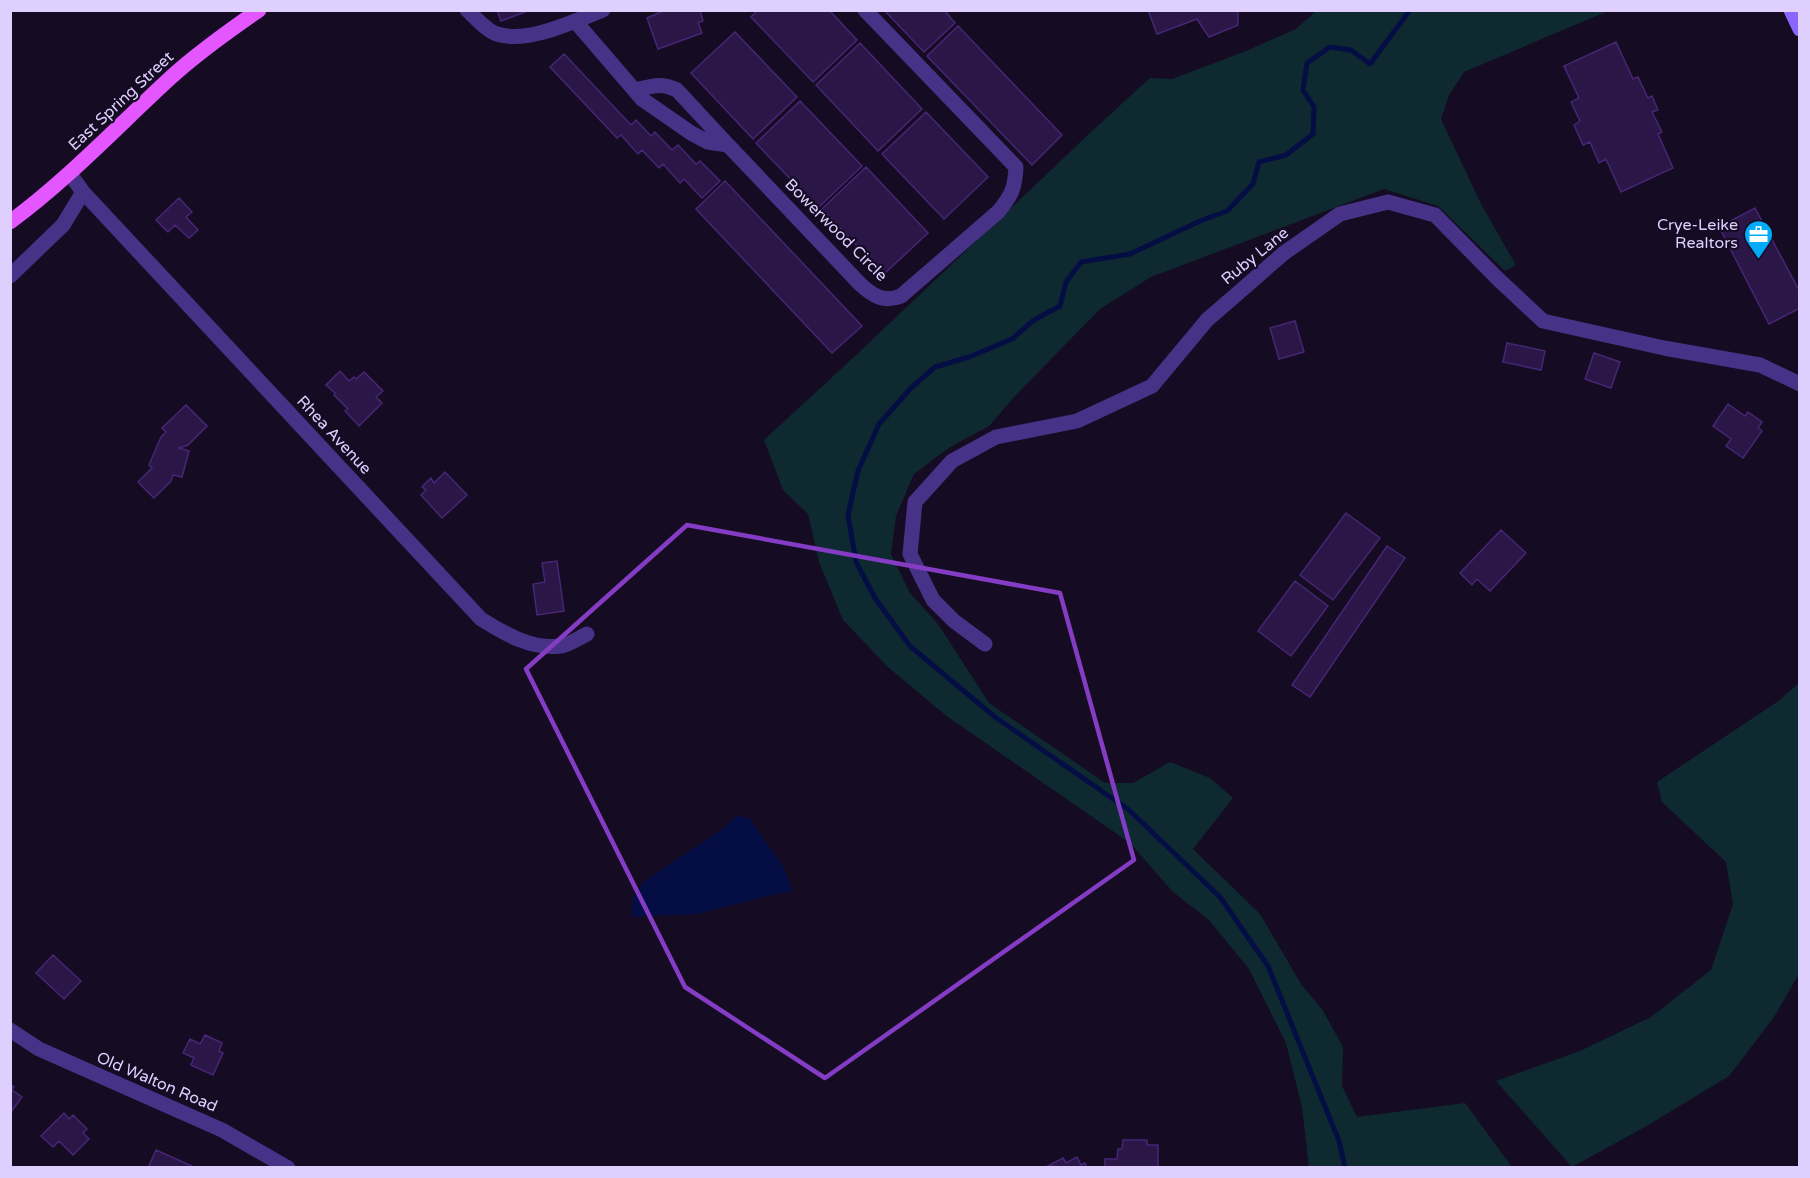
<svg xmlns="http://www.w3.org/2000/svg" width="1810" height="1178" viewBox="0 0 1810 1178" font-family="'Varela Round',sans-serif">
<style>
.green{fill:#0e292f}
.water{fill:#050e44}
.lines{fill:none;stroke-linecap:round;stroke-linejoin:round}
.stream{stroke:#050e44;stroke-width:5}
.building{fill:#2a1647;stroke:#462675;stroke-width:1.5}
.street{stroke:#483288;stroke-width:15}
.secondary{stroke:#8a66ff;stroke-width:15}
.primary{stroke:#e456ff;stroke-width:15}
.marked{fill:none;stroke:#853cc5;stroke-width:4.5;stroke-linejoin:round}
.labels{text-anchor:middle;dominant-baseline:central;stroke-width:4.5;stroke-linejoin:round;paint-order:stroke}
.street-label{font-size:16px;fill:#decfff;stroke:#150c24}
.poi-label{font-size:16px;fill:#decfff;stroke:#150c24;text-anchor:end}
</style>
<rect width="100%" height="100%" fill="#150c24"/>
<!-- green -->
<path class="green" d="M1316 11H1608L1464 72 1449 95 1441 119 1481 204 1516 265 1505 271 1438 206 1384 189 1151 277 1100 309 1015 396 989 426 950 447 914 474 896 516 891 554 910 593 938 624 989 703 1105 783H1133L1170 762 1210 778 1233 798 1193 849 1260 914 1301 984 1322 1009 1343 1047 1342 1086 1357 1117 1465 1103 1512 1167H1309L1302 1107 1286 1043 1249 969 1209 920 1173 892 1130 843 948 717 888 667 843 620 819 562 808 514 783 490 764 440 854 357 1092 131 1150 78 1172 79 1246 51 1296 29Z
M1799 683V974L1774 1017 1729 1076 1650 1124 1572 1167 1496 1081 1580 1051 1651 1017 1711 970 1733 904 1726 862 1662 802 1657 782 1777 702Z"/>
<!-- water -->
<path class="water" d="M736 816 749 818 784 868 792 891 763 897 698 914 632 917 633 895 646 880 725 827Z"/>
<g class="lines">
<!-- stream -->
<path class="stream" d="M1345 1168 1339 1141 1268 966 1220 897 1129 810 995 717 910 646 875 598 856 562 848 515 858 471 879 424 911 388 935 367 969 357 1012 339 1034 320 1060 306 1066 282 1081 262 1130 254 1200 221 1227 211 1253 184 1259 162 1286 155 1313 134 1314 107 1303 90 1307 63 1330 47 1351 50 1370 64 1410 10"/>
</g>
<!-- building -->
<path class="building" d="M497 10H530L501 21Z
M666 10H700L703 21 698 23 702 33 658 49 647 18Z
M758 10H829L857 40 813 82 751 17Z
M884 10H944L955 23 924 52Z
M1148 10H1238V25L1209 37 1197 19 1157 34Z
M958 26 1062 135 1032 165 927 56Z
M735 32 797 97 753 139 691 73Z
M1616 42 1633 79 1638 77 1648 98 1652 96 1658 110 1652 112 1662 132 1658 134 1673 168 1621 192 1606 159 1599 163 1590 142 1583 145 1574 125 1580 121 1571 102 1579 98 1564 66Z
M860 43 922 109 878 151 816 85Z
M564 54 631 125 636 120 651 136 655 132 672 150 678 145 696 164 700 161 720 181 702 198 684 179 680 183 663 164 659 168 642 150 638 154 621 135 617 138 550 67Z
M800 101 862 166 818 208 756 143Z
M926 112 988 177 944 219 882 154Z
M866 167 928 233 884 274 822 209Z
M725 181 862 326 832 353 696 209Z
M179 198 192 212 186 217 198 230 189 238 175 225 168 232 156 220Z
M1755 208 1800 292V308L1769 324 1719 227Z
M1295 321 1304 352 1279 359 1270 328Z
M1507 343 1545 351 1541 370 1503 362Z
M1594 353 1620 362 1611 388 1585 379Z
M340 371 349 381 354 377 356 379 364 372 383 391 376 397 382 403 359 426 345 411 348 409 334 395 335 393 326 385Z
M1728 404 1745 416 1748 412 1762 422 1758 428 1762 431 1743 458 1726 446 1731 439 1713 426Z
M186 405 207 426 188 445 179 448 189 451 182 477 173 475 171 481 154 498 138 482 152 468 149 465 161 437 166 432 162 428Z
M445 472 467 495 442 518 421 495 426 490 422 487 431 478 434 483Z
M1346 513 1380 538 1333 600 1300 575Z
M1501 530 1526 553 1490 591 1477 579 1472 585 1460 573Z
M1387 546 1405 558 1310 697 1292 685Z
M557 561 564 611 537 615 533 584 545 582 542 563Z
M1295 581 1328 606 1291 656 1258 631Z
M53 955 81 981 64 999 36 973Z
M205 1035 222 1043 219 1051 223 1053 213 1075 191 1065 194 1058 183 1053 190 1039 200 1044Z
M10 1084 14 1087 12 1090 22 1097 11 1112Z
M64 1113 69 1119 73 1115 87 1129 83 1133 89 1139 73 1155 59 1141 53 1147 41 1136Z
M1123 1140H1147V1145H1158V1168H1105V1159H1117L1118 1149H1122Z
M156 1150 192 1166 191 1168H148Z
M1077 1157 1081 1165 1085 1163 1087 1168 1048 1166 1063 1158 1066 1163Z"/>
<g class="lines">
<!-- street -->
<path class="street" d="M467 10C476 18 487 31 497 34 528 44 574 21 603 10
M575 21 642 99 691 133 708 142 728 145 860 284C873 296 884 303 901 296L998 212C1012 195 1015 188 1016 167L865 10
M635 90C652 86 661 82 677 90L728 145
M83 192 481 619C505 634 532 650 561 646 569 645 579 638 587 634
M10 276 63 225 83 192 70 174
M985 644 954 621 933 600 910 554 915 502 952 461 996 437 1077 421 1152 386 1207 320 1284 253 1340 214 1388 202 1435 215 1498 279 1543 321 1664 348 1760 365 1800 384
M10 1030 39 1049 222 1130 288 1168"/>
<!-- secondary -->
<path class="secondary" d="M1791 10 1800 29"/>
<!-- primary -->
<path class="primary" d="M10 222C67 180 116 128 168 80 196 54 227 32 259 10"/>
</g>
<!-- marked area -->
<path class="marked" d="M687 525 1060 593 1134 860 825 1078 685 987 526 669Z"/>
<!-- icons -->
<defs>
<symbol id="office-pin" viewBox="-11 -11 22 30"><path d="M0 17L-7.5 6A9.5 9.5 0 1 1 7.5 6Z" fill="#00acfa" stroke="#150c24"/><path d="M-6-3h4V-5.5h4V-3h4V5H-6ZM-1-4.5V-3h2v-1.5ZM-6 0V1H6V0Z" fill="#fff"/></symbol>
</defs>
<g fill-rule="evenodd">
<use href="#office-pin" x="1742" y="218" width="33" height="45"/>
</g>
<g class="labels">
<!-- street labels -->
<g class="street-label">
<text transform="translate(121 101) rotate(-43)">East Spring Street</text>
<text transform="translate(836 230) rotate(45)">Bowerwood Circle</text>
<text transform="translate(1255 256) rotate(-39)">Ruby Lane</text>
<text transform="translate(334 435) rotate(47)">Rhea Avenue</text>
<text transform="translate(157 1082) rotate(23)">Old Walton Road</text>
</g>
<!-- poi labels -->
<g class="poi-label">
<text x="1738" y="225">Crye-Leike<tspan x="1738" dy="18">Realtors</tspan></text>
</g>
</g>
<!-- border -->
<rect width="1810" height="1178" fill="none" stroke="#decfff" stroke-width="24"/>
</svg>
